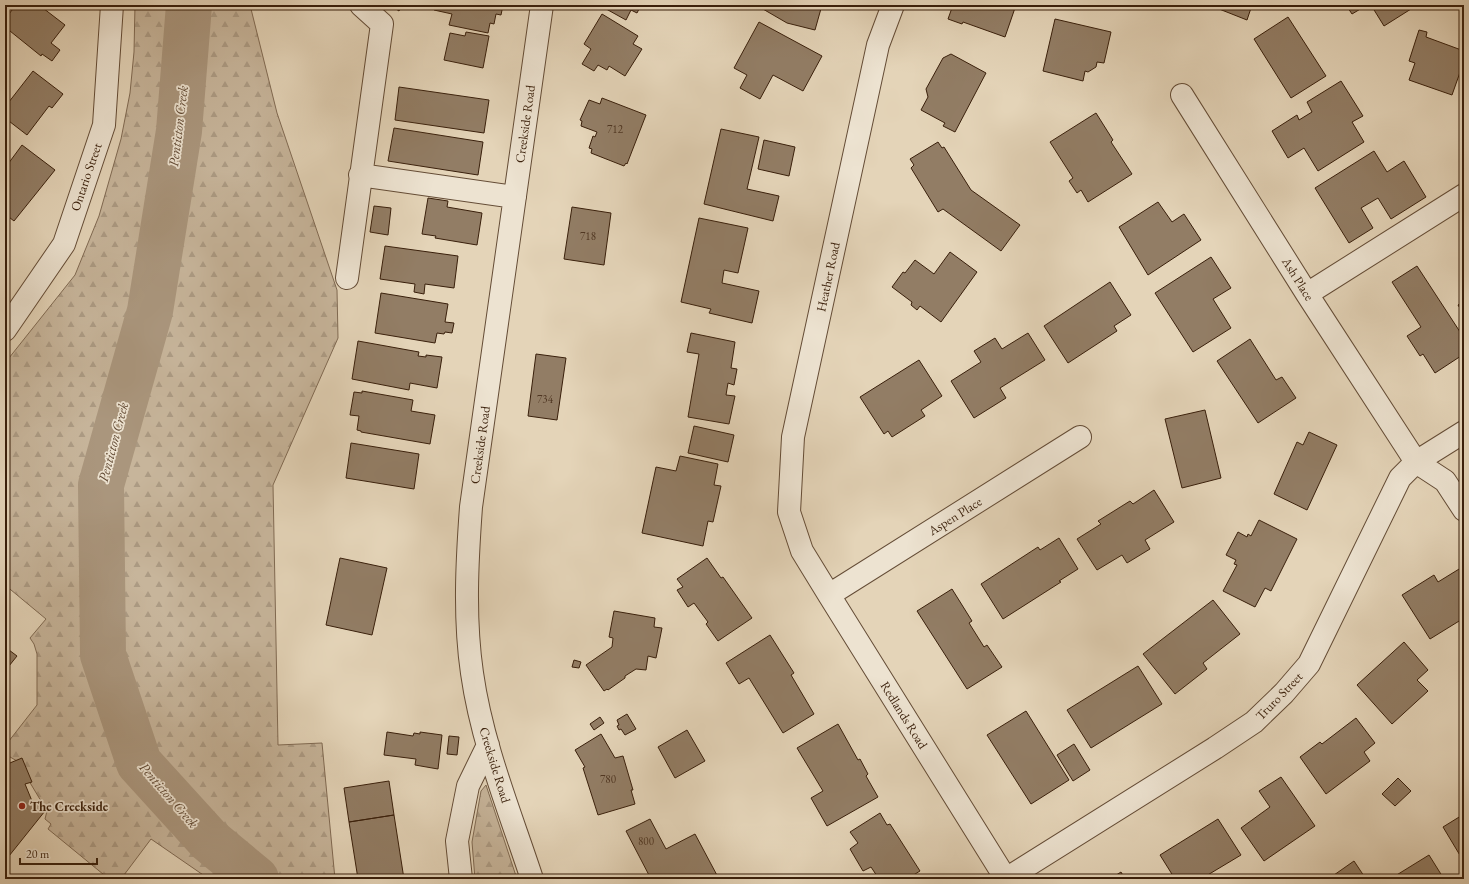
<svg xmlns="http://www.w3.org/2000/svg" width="1469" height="884" viewBox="0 0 1469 884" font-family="'EB Garamond',serif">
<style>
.forest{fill:url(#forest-firs);stroke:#806a53}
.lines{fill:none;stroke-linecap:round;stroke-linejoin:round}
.river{stroke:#aa967d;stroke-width:46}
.building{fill:#927d65;stroke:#391f0b}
.minor-casing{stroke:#644c36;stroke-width:24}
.minor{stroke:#ede3d1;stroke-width:22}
.poi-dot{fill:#8f2418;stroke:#ede3d1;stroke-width:1.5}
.labels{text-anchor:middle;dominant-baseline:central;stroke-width:3.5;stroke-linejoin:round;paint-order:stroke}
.number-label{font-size:11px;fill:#4f3622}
.street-label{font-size:13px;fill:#391f0b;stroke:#ede3d1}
.poi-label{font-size:13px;font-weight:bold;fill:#391f0b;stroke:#ede3d1;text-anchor:start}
.water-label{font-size:14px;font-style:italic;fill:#614933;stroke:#ede3d1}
</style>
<defs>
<pattern id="forest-firs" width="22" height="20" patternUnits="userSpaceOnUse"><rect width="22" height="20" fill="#c7b59b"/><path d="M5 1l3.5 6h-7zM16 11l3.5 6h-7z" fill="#ac9b84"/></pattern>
</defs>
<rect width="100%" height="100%" fill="#e4d4b8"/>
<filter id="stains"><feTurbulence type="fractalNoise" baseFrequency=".005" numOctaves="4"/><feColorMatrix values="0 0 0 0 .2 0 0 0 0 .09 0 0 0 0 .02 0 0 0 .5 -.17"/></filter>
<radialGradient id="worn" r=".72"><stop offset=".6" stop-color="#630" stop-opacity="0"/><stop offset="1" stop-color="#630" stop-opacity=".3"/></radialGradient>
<!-- forest -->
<path class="forest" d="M135 5H250L277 113 337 290 338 338 273 485 278 745 322 743 335 879H209L151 839 121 879H109L48 829 51 824 45 819 47 811 17 761 5 754V746L37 705V654L34 644 30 638 46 619 5 585V363L75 275 99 216 121 139 130 93 134 52Z
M486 785 517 879H475L472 842 481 791Z"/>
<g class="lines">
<!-- river -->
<path class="river" d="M189 5 179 131 150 311 101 485 103 655 139 763 209 840 256 879"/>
</g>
<!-- building -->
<path class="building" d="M16 5H39L65 25 51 43 60 50 52 61 42 54 41 56 5 27V19Z
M390 5H402L399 11Z
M435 5H503L501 15 496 14 494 24 490 23 488 33 449 25 452 14 434 10Z
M599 5H641L637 13 631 10 626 20Z
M756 5H822L815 30 787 23Z
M953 5H1016L1005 37 963 22 962 24 948 19Z
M1209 5H1252L1247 20Z
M1346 5H1367L1352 14Z
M1371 5H1408L1411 9 1384 26Z
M602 14 638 36 633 44 642 49 625 76 609 66 607 70 598 65 594 71 582 64 591 49 584 44Z
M1288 17 1326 76 1291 98 1254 39Z
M1055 19 1111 32 1104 63 1097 62 1096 67 1088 72 1085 71 1083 81 1043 71Z
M759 22 822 56 803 91 773 75 760 99 740 88 747 75 734 68Z
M1419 30 1427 32 1426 37 1464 51V61L1452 95 1409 80 1415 63 1409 61Z
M466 32 489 36 483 68 444 60 450 33 465 36Z
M951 54 986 73 955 132 943 126 945 123 921 110 928 97 926 89 943 58Z
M33 71 63 94 52 108 49 106 27 135 5 118V107Z
M1341 81 1363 116 1352 122 1364 142 1318 171 1304 148 1288 158 1272 131 1297 115 1299 120 1312 112 1307 102Z
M399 87 489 100 484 133 395 120Z
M602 98 646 115 627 164 626 163 624 166 591 153 592 149 589 148 593 136 595 137 597 132 581 126 582 121 580 120 589 100 600 104Z
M1096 113 1113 140 1111 142 1132 174 1088 202 1081 190 1077 193 1069 181 1073 178 1050 142Z
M394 128 483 142 478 175 388 161Z
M721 129 759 137 747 189 779 196 773 221 704 204Z
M764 140 795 147 789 176 758 169Z
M938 142 942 148 944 147 971 190 1020 225 1001 251 943 209 938 212 911 168 914 165 910 159Z
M22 145 55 170 14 221 5 214V161L8 164Z
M1374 151 1387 172 1404 161 1426 197 1391 219 1378 198 1361 208 1373 228 1349 243 1315 188Z
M428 198 448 201 447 207 482 213 477 245 435 238 436 236 422 234Z
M1158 202 1172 222 1184 214 1201 240 1148 275 1119 227Z
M374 206 391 208 388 235 370 232Z
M572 207 611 213 604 265 564 259Z
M699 218 748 228 738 273 724 270 722 283 759 291 752 323 709 313 711 309 681 302Z
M385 246 458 256 454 288 425 284 424 294 414 292 415 284 380 279Z
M950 252 977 272 941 322 920 306 917 310 911 305 912 302 892 287 903 272 905 273 915 260 934 274Z
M1211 257 1231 288 1213 299 1231 328 1193 352 1155 293Z
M1417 266 1464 338V354L1435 373 1423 354 1420 356 1407 336 1421 327 1392 282Z
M1110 282 1131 315 1114 326 1117 331 1068 363 1044 326Z
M381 293 448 304 445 322 454 323 452 333 445 332 444 334 437 333 435 343 375 333Z
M1464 301V315L1458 305Z
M691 333 735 342 731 368 737 369 734 385 728 383 726 395 735 396 729 424 688 417 699 354 687 352Z
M1028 333 1045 360 1000 388 1006 398 974 418 951 381 981 362 974 351 995 338 1002 349Z
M1250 339 1276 380 1282 377 1296 398 1258 423 1217 361Z
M358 341 419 352 418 356 426 357V355L442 357 437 388 410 383 409 390 352 379Z
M536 354 566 358 557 420 528 416Z
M919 360 942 396 921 410 925 416 892 437 888 431 884 434 860 397Z
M362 391 413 400 411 411 435 415 430 444 361 432V431L357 430 359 416 350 415 354 392 362 393Z
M1205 410 1221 478 1182 488 1165 419Z
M694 426 734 435 728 462 688 453Z
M1309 432 1337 445 1307 510 1274 494 1297 442 1303 445Z
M351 443 419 454 414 489 346 478Z
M680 456 718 464 714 485 721 486 713 522 708 521 703 546 642 533 656 467 676 471Z
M1154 490 1174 522 1145 540 1150 549 1127 563 1122 555 1097 570 1077 539 1101 524 1098 521 1130 501 1133 504Z
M1259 520 1297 539 1271 591 1265 588 1255 607 1223 591 1237 565 1234 564 1236 560 1226 555 1238 532 1247 537 1248 534 1251 536Z
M1059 538 1078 569 1059 581 1061 582 1003 619 981 584 1038 547 1040 550Z
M340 558 387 568 372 635 326 625Z
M707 558 721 578 723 577 752 618 718 641 706 624 708 622 694 603 688 607 677 590 683 587 677 579Z
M1464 566V618L1430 639 1402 595 1434 575 1438 582Z
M952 589 972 621 969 623 984 647 987 645 1002 667 967 689 917 611Z
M1213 600 1240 634 1203 663 1207 669 1175 694 1143 654Z
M614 611 655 618 654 627 662 628 656 658 648 656 646 670 636 669 625 676V678L608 690 607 689 604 691 586 665 612 647 613 638 609 637Z
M770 635 794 673 791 675 814 714 783 733 749 678 739 684 726 663Z
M1404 642 1428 670 1417 680 1428 691 1392 724 1357 685Z
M5 647 17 656 5 671Z
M574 660 581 662 579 668 572 667Z
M1138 666 1162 704 1091 748 1067 710Z
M1026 711 1069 780 1031 804 987 735Z
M627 714 636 729 625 735 621 729 619 730 617 726 619 725 617 720Z
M600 717 604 723 594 730 590 724Z
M1356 718 1375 743 1364 752 1370 761 1326 794 1300 757 1320 742 1322 744Z
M838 724 858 760 860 759 868 774 866 776 878 797 827 826 811 798 823 791 797 748Z
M687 730 705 761 675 778 658 747Z
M387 732 413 736 414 733 420 734V732L442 735 438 769 415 765 416 759 384 755Z
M601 734 615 758 623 756 633 790H631L635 804 598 815 583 768 585 767 575 750Z
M449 736 459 737 457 755 447 754Z
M1074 744 1090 770 1073 781 1057 755Z
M22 758 32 782 25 784 32 801 45 811 9 856 5 852V765Z
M1281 777 1315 826 1264 861 1241 828 1270 807 1259 791Z
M1398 778 1411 791 1395 806 1382 794Z
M389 781 394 815 349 822 344 788Z
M880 813 887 825 890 824 920 871 907 879H879L871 867 863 871 850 849 858 843 850 832Z
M1464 814V862L1443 827Z
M394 815 404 879H358L349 822Z
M650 819 666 849 695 834 719 879H651L626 831Z
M1218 819 1241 855 1201 879H1175L1160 855Z
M1429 855 1444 879H1396L1395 876Z
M1354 861 1366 879H1336L1334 875Z
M1121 872 1125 879H1110Z"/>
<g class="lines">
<defs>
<path id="minor" d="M893 5 878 45 793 437 789 512 802 551 829 595 1006 879
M1182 95 1307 294 1416 462 1445 481 1464 510
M360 175 515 197
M347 278 382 24 361 5
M1307 294 1464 195
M5 330 64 244 104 125 112 5
M829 595 1080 437
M461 879 457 841 468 786 488 745
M532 879C510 812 482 744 472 673 464 618 467 562 471 507L542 5
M1006 879 1215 748 1254 722 1284 693 1309 664 1400 478 1416 462 1464 432"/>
</defs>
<!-- minor casing -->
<use href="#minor" class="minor-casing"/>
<!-- minor -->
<use href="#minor" class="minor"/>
</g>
<!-- markers -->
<circle class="poi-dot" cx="22" cy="806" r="4"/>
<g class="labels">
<!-- number labels -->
<g class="number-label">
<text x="615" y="129">712</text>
<text x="588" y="236">718</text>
<text x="545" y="399">734</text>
<text x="608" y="779">780</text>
<text x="646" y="841">800</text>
</g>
<!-- street labels -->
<g class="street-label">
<text transform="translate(525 124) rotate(-82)">Creekside Road</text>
<text transform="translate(86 177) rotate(-71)">Ontario Street</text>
<text transform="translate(828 277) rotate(-78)">Heather Road</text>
<text transform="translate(1298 279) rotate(58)">Ash Place</text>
<text transform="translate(480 445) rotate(-82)">Creekside Road</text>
<text transform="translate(955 516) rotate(-32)">Aspen Place</text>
<text transform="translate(1279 696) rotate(-46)">Truro Street</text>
<text transform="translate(904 715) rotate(58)">Redlands Road</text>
<text transform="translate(495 765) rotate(73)">Creekside Road</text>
</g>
<!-- poi labels -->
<g class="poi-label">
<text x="30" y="806">The Creekside</text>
</g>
<!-- water labels -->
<g class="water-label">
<text transform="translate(178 126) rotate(-83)">Penticton Creek</text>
<text transform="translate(113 442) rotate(-75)">Penticton Creek</text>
<text transform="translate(169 795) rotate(49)">Penticton Creek</text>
</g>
</g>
<!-- margin -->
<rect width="1469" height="884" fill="none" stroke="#e4d4b8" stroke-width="20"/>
<rect x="6" y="6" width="1457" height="872" fill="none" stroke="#391f0b" stroke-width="2"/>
<rect x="10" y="10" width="1449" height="864" fill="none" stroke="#391f0b"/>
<!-- scale -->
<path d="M20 858v6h77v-6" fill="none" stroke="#391f0b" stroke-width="2"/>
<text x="26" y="858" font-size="12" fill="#391f0b" stroke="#ede3d1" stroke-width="3" paint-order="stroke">20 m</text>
<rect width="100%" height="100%" filter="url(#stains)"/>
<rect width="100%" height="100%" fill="url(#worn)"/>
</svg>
